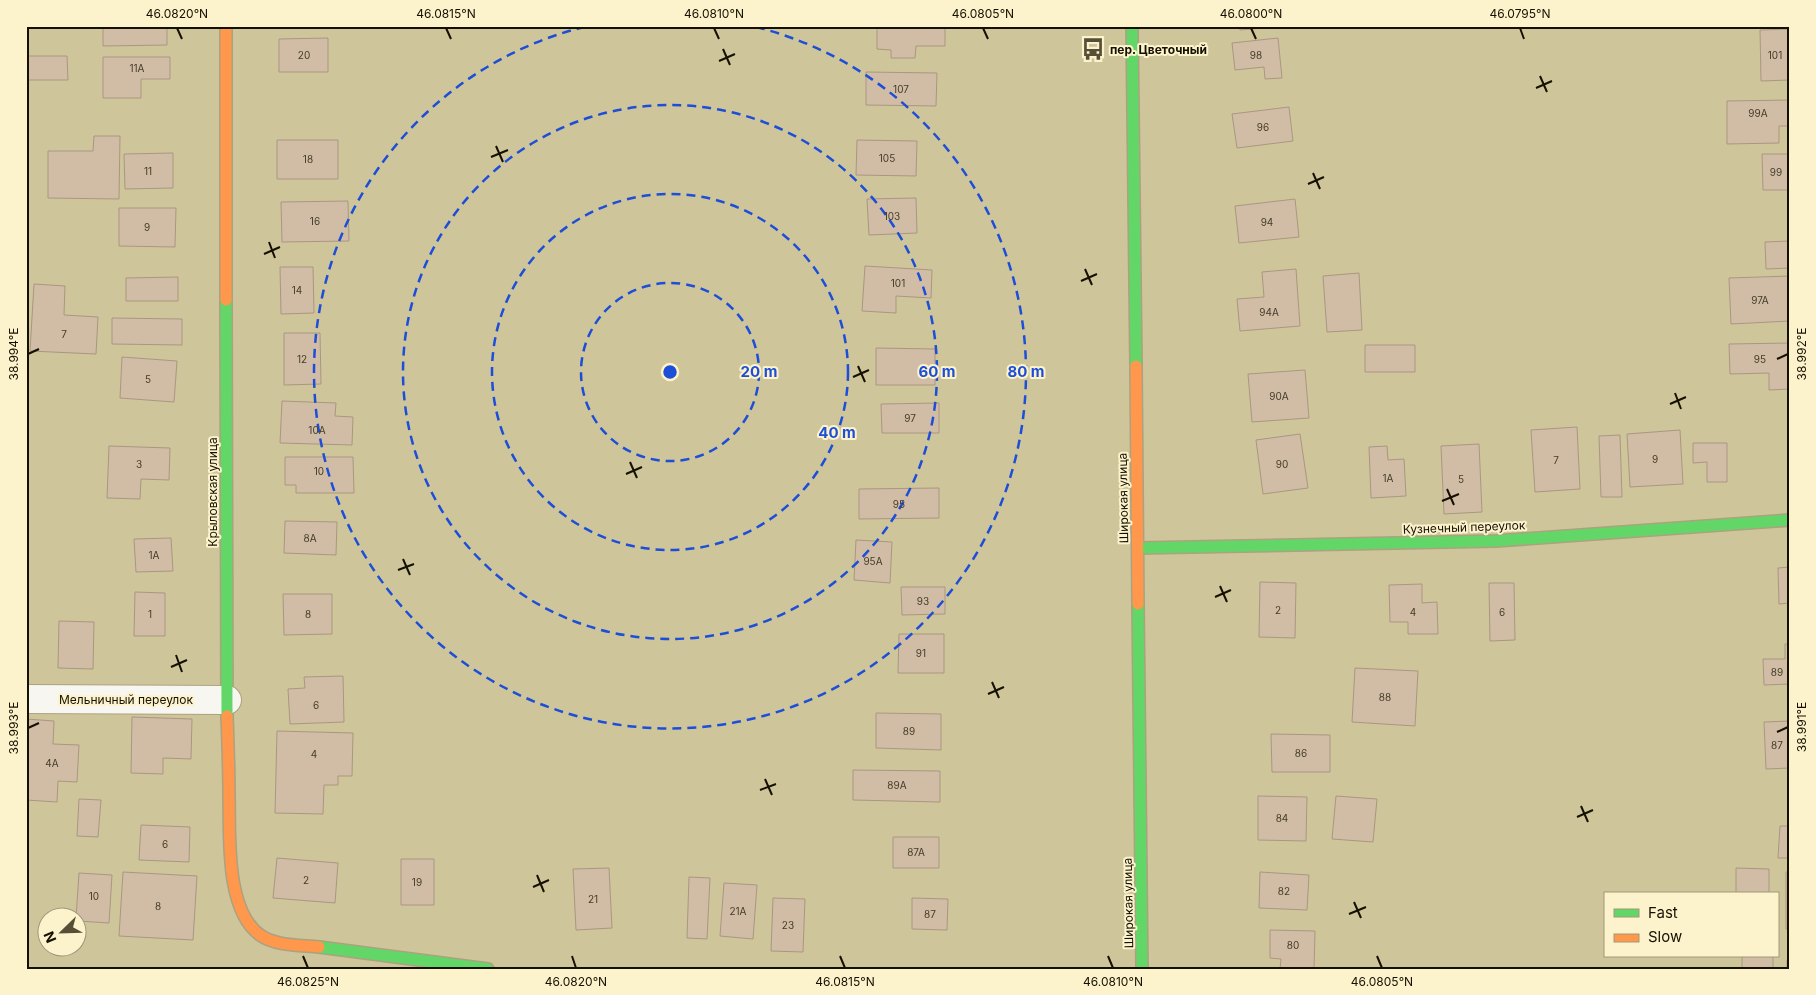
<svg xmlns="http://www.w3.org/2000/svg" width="1816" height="995" viewBox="0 0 1816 995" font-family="Inter,sans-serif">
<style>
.building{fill:#d1bda5;stroke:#aa9781}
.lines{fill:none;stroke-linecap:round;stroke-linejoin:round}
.street-casing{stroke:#aba280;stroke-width:30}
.fast-casing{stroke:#aba280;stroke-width:14}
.slow-casing{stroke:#aba280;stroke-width:14}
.street{stroke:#f8f6f0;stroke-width:28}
.fast{stroke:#63d668;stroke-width:11}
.slow{stroke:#ff974d;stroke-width:11}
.ticks{fill:none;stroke:#151000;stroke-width:2}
.ring{fill:none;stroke:#1d4ed8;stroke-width:2.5;stroke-dasharray:9 6}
.labels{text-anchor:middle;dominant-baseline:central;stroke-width:4;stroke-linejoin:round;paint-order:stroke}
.number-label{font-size:10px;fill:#443b29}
.poi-label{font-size:12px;font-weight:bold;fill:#151000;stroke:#fcf3cd;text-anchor:start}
.street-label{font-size:12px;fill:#151000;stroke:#fcf3cd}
.centre{fill:#1d4ed8;stroke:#fcf3cd;stroke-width:2.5}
.ring-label{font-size:15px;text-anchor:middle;font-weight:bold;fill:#1d4ed8;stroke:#fcf3cd;stroke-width:4;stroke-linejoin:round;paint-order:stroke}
.neatline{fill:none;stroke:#151000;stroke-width:2}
.ticks-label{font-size:12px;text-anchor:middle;fill:#151000}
</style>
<rect width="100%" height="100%" fill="#cfc59a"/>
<!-- building -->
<path class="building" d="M103 26H167V45L103 46Z
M877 26H945V46H916L915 58H891V50L877 49Z
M1239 26H1262L1263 28 1240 30Z
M1790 29V80L1761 81 1760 30Z
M328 38V72H279V39Z
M1278 38 1282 78 1265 79 1264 67 1235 70 1232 43Z
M26 56H67L68 80H26Z
M103 57H170V79H141V98H103Z
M866 72 937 73 936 106 866 105Z
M1790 100V126H1779V143L1727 144V101Z
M1289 107 1293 141 1237 148 1232 114Z
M94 136H120L119 199 48 198V151H93Z
M277 140H338V179H277Z
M857 140 917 141 916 176 856 175Z
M173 153V188L125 189 124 154Z
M1762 154H1790V190H1763Z
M916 198 917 233 869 235 867 199Z
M1295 199 1299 237 1239 243 1235 206Z
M348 201 349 241 282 242 281 202Z
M119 208H176L175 247 119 246Z
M1790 241V268L1766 269 1765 242Z
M865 266 932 270 931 298 896 296V313L862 311Z
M280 267H313L314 313 281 314Z
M1296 269 1300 326 1240 331 1237 299 1264 297 1262 272Z
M1359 273 1362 330 1327 332 1323 276Z
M1790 276V321L1731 324 1729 278Z
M178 277V301H126V278Z
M34 284 65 286 64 315 98 317 96 354 30 351Z
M112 318 182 319V345L112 344Z
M284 333H320L321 384 284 385Z
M1790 343V389L1769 390V373L1730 374 1729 344Z
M1365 345H1415V372H1365Z
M876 348 935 349V385H876Z
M122 357 177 361 174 402 120 398Z
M1305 370 1309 418 1252 422 1248 374Z
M282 401 336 403 335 416 353 417 352 445 280 443Z
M939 403V433H882L881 404Z
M1577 427 1580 489 1535 492 1531 430Z
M1680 430 1683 484 1630 487 1627 434Z
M1300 434 1308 488 1263 494 1256 440Z
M1620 435 1622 497H1601L1599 436Z
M1693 443H1727V482H1707V462L1693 463Z
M1479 444 1482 512 1444 514 1441 446Z
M109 446 170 448 169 480 141 479 140 499 107 498Z
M1387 446 1388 460 1404 459 1406 496 1371 498 1369 447Z
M285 457H353L354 493H296V485H285Z
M939 488V518L859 519V489Z
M285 521 337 522 336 555 284 553Z
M171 538 173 571 136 572 134 539Z
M856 540 892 542 890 583 854 580Z
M1790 567V603L1779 604 1778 568Z
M1260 582 1296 583 1295 638 1259 637Z
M1489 583H1514L1515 640 1490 641Z
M1422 584V603L1437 602 1438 634H1408V622H1390L1389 585Z
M901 587H945V614L902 615Z
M135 592 165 593V636H134Z
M283 594H332V634L284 635Z
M59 621 94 622 93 669 58 668Z
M899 634H944V673H898Z
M1785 644H1790V684L1764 685 1763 659H1785Z
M1355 668 1418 671 1415 726 1352 722Z
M343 676 344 722 290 724 288 689 305 688 304 677Z
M876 713 941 714V750L876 748Z
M132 717 192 719 191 759 163 758V774L131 773Z
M26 719 54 721 53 744 79 745 77 782 58 781 57 802 26 800Z
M1790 721V768L1766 769 1764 722Z
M277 731 353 733 352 776H338V785H324L323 814 275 813Z
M1271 734 1330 735V772H1272Z
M853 770 940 771V802L853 800Z
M1258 796 1307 797 1306 841 1258 840Z
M1336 796 1377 799 1373 842 1332 839Z
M79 799 101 800 98 837 77 836Z
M141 825 190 827 189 862 139 860Z
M1780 826H1790V858H1778Z
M893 837H939V868H893Z
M277 858 338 863 335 903 273 898Z
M401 859H434V905H401Z
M609 868 612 928 576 930 573 869Z
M1736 868 1769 869V894H1736Z
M123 872 197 876 193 940 119 936Z
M1260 872 1309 875 1307 910 1259 908Z
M1786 872H1790V929H1786Z
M79 873 112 875 109 923 78 921 76 918Z
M689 877 710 878 707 939 687 938Z
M724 883 757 885 753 939 720 936Z
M773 898 805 899 803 952 771 951Z
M912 898 948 899 947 930 912 929Z
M1270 930 1315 931 1314 969H1280L1281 959 1270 958Z
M1742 956H1773V969H1742Z
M1787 960H1790V969H1787Z"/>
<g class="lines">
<defs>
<path id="street" d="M26 699 227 700"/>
<path id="fast" d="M1132 26 1136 366
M226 300 227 716
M1138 548 1496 541 1790 520
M1138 604 1142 969
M319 947 488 969"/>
<path id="slow" d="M226 26V300
M1136 366 1138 604
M227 716C228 743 229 770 229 797 230 835 225 910 260 935 275 946 301 945 319 947"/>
</defs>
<!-- street casing -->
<use href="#street" class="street-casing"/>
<!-- fast casing -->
<use href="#fast" class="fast-casing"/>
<!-- slow casing -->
<use href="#slow" class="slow-casing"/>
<!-- street -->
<use href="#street" class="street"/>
<!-- fast -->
<use href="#fast" class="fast"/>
<!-- slow -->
<use href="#slow" class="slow"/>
</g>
<!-- ticks -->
<path class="ticks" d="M177 28 182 39M446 28 451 39M714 28 719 39M983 28 988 39M1251 28 1256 39M1520 28 1524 39M723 49 730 65M719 61 735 54M1540 76 1547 92M1536 88 1552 81M496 146 503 162M491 157 508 150M1313 173 1320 189M1308 184 1324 177M269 242 275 258M264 254 280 247M1085 269 1092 285M1081 281 1097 274M28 354 39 349M1777 359 1788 354M858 366 865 382M853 377 869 370M1675 393 1681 409M1670 404 1686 397M630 462 637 478M626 474 642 467M1447 489 1454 505M1442 501 1459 494M403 559 410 575M398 570 414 564M1220 586 1227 602M1215 597 1231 590M176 655 182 672M171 667 187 660M992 682 999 698M988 694 1004 687M28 728 39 723M1777 732 1788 727M765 779 772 795M760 790 776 784M1581 806 1588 822M1577 817 1593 810M537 875 544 892M533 887 549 880M1354 902 1361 918M1349 914 1366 907M303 956 308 968M572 956 576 968M840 956 845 968M1108 956 1113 968M1377 956 1382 968"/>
<!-- distance rings -->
<g class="ring">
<circle cx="670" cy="372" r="89"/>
<circle cx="670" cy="372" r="178"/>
<circle cx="670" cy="372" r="267"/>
<path d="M756 27A356 356 0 1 1 584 27"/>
</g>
<!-- icons -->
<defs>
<symbol id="bus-bare" viewBox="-9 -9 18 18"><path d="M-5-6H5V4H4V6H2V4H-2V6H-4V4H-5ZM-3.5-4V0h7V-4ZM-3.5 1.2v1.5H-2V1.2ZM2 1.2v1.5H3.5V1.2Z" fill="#564f36" stroke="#fcf3cd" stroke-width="2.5" paint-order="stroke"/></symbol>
</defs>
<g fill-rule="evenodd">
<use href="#bus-bare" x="1077" y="33" width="32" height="32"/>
</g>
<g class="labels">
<!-- number labels -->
<g class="number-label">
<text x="304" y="55">20</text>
<text x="1256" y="55">98</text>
<text x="1775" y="55">101</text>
<text x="137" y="68">11А</text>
<text x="901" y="89">107</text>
<text x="1758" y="113">99А</text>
<text x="1263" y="127">96</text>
<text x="887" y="158">105</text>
<text x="308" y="159">18</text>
<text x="148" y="171">11</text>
<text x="1776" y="172">99</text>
<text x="892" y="216">103</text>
<text x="315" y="221">16</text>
<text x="1267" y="222">94</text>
<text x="147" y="227">9</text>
<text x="898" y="283">101</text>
<text x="297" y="290">14</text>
<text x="1760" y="300">97А</text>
<text x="1269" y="312">94А</text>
<text x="64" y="334">7</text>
<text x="302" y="359">12</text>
<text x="1760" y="359">95</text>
<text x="148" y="379">5</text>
<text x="1279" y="396">90А</text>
<text x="910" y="418">97</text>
<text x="317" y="430">10А</text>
<text x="1655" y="459">9</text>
<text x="1556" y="460">7</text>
<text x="139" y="464">3</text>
<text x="1282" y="464">90</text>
<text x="319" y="471">10</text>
<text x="1388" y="478">1А</text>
<text x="1461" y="479">5</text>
<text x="899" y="504">95</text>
<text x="310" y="538">8А</text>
<text x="154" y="555">1А</text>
<text x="873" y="561">95А</text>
<text x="923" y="601">93</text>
<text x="1278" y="610">2</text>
<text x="1413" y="612">4</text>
<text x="1502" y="612">6</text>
<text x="150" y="614">1</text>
<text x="308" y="614">8</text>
<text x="921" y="653">91</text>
<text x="1777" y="672">89</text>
<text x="1385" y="697">88</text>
<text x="316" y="705">6</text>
<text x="909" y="731">89</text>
<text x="1777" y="745">87</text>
<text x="1301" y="753">86</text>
<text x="314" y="754">4</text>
<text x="52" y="763">4А</text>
<text x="897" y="785">89А</text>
<text x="1282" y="818">84</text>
<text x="165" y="844">6</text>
<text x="916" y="852">87А</text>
<text x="306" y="880">2</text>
<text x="417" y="882">19</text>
<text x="1284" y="891">82</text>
<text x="94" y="896">10</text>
<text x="593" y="899">21</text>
<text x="158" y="906">8</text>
<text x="738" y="911">21А</text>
<text x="930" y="914">87</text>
<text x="788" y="925">23</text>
<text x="1293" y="945">80</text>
</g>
<!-- poi labels -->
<g class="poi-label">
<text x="1110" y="49">пер. Цветочный</text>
</g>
<!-- street labels -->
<g class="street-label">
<text transform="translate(212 492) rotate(-90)">Крыловская улица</text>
<text transform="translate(1123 498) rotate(-91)">Широкая улица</text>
<text transform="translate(1464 527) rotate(-2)">Кузнечный переулок</text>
<text x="126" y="699">Мельничный переулок</text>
<text transform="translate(1128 903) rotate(-91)">Широкая улица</text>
</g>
</g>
<circle cx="670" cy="372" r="8" class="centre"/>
<g class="ring-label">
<text x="759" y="377">20 m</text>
<text x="937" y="377">60 m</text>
<text x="1026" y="377">80 m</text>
<text x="837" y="438">40 m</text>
</g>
<!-- border -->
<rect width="1816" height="995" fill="none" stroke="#fcf3cd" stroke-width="55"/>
<!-- legend -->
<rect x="1604" y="892" width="175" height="65" fill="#fcf3cd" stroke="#a0987b"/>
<rect x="1614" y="909" width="25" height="8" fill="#63d668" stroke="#a0987b"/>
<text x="1648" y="918" font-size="15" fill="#151000">Fast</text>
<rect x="1614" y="934" width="25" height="8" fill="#ff974d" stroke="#a0987b"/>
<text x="1648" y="942" font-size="15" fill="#151000">Slow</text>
<!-- north arrow -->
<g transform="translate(62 932) rotate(247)"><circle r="24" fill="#fcf3cd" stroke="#a0987b"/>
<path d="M0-4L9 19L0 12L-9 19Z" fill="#564f36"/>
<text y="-8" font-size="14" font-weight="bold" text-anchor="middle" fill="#151000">N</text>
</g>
<rect x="28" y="28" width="1760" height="940" class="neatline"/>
<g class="ticks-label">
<text x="177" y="18">46.0820°N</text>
<text x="446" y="18">46.0815°N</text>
<text x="714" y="18">46.0810°N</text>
<text x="983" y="18">46.0805°N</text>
<text x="1251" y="18">46.0800°N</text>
<text x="1520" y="18">46.0795°N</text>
<text transform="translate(1802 354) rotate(-90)" y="4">38.992°E</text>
<text transform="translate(14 354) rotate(-90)" y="4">38.994°E</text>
<text transform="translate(1802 727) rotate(-90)" y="4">38.991°E</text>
<text transform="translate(14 728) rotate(-90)" y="4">38.993°E</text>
<text x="308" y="986">46.0825°N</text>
<text x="576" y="986">46.0820°N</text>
<text x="845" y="986">46.0815°N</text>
<text x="1113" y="986">46.0810°N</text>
<text x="1382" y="986">46.0805°N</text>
</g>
</svg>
